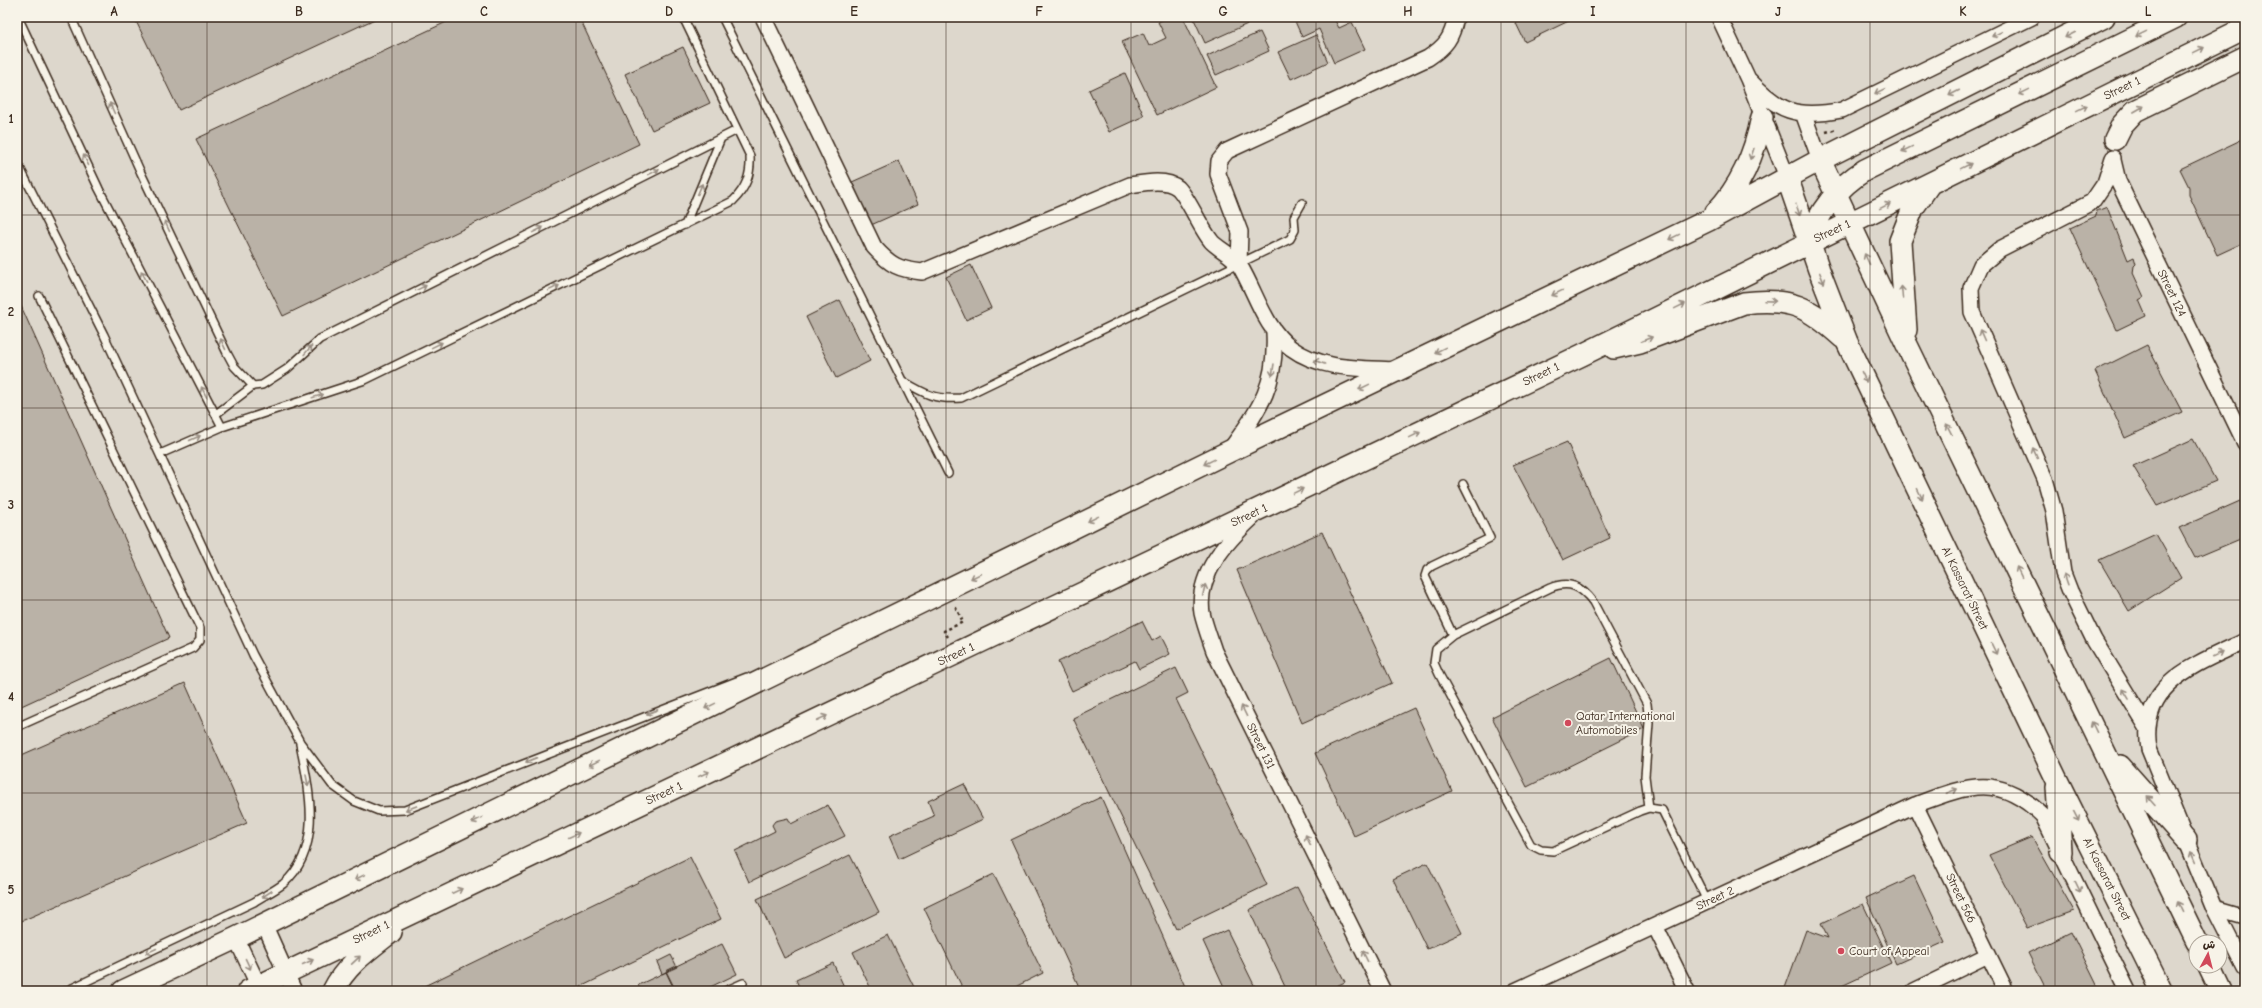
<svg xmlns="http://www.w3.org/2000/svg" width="2262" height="1008" viewBox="0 0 2262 1008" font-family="'Comic Neue','Playpen Sans Arabic',sans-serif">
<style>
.built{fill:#ddd7cc;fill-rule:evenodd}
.building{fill:#bab2a7;stroke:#3b2a1e}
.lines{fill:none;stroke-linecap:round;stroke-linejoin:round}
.lane-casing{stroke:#3b2a1e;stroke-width:10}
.street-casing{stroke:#3b2a1e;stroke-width:18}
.secondary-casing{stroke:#3b2a1e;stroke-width:24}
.path{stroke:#3b2a1e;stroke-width:2.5;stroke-dasharray:3 3;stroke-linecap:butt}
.lane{stroke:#f7f3e8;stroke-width:7}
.street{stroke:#f7f3e8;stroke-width:15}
.secondary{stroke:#f7f3e8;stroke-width:21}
.oneway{stroke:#998e83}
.grid{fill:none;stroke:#3b2a1e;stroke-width:1;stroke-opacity:0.55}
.poi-dot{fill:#d1495b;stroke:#f7f3e8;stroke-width:1.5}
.labels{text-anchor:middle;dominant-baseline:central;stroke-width:4;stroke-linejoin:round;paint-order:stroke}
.street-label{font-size:12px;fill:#3b2a1e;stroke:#f7f3e8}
.poi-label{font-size:12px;fill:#3b2a1e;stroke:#f7f3e8;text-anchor:start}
.neatline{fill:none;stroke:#3b2a1e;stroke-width:1.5}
.grid-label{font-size:13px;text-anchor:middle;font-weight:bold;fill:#3b2a1e}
</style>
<rect width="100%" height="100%" fill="#ece7dc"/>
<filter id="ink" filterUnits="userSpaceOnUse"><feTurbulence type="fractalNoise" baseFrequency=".025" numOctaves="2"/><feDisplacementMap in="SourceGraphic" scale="8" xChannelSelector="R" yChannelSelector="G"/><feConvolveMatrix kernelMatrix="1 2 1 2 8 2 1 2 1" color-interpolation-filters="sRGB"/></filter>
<g filter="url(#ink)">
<!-- built -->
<path class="built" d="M17 17H2245V991H17ZM2196 942H2220V966H2196Z"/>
<!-- building -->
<path class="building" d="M134 17H379L179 110Z
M457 17H579L639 144 283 316 196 139Z
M1168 17H1183L1216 87 1157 115 1122 42 1143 33 1149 46 1166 38 1158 22Z
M1193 17H1263L1205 43Z
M1293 17H1333L1339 28 1352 22 1365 49 1334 63 1319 29 1302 37Z
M1513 17H1577L1525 42Z
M1260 32 1269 51 1216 75 1207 56Z
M1316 35 1328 62 1291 79 1278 52Z
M683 47 710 103 652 130 625 74Z
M1125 73 1144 116 1109 132 1089 90Z
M2245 138V242L2217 255 2189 195V187L2180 169Z
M899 161 918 204 871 225 852 182Z
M2107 207 2128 260 2134 257 2136 264 2134 266 2133 273 2144 297 2139 300 2146 316 2117 330 2070 228 2096 216 2097 211Z
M971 265 991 308 966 320 946 277Z
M17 297 169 638 17 708Z
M840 300 870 361 836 378 806 317Z
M2147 345 2182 412 2125 438 2095 371Z
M2193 439 2216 481 2157 506 2133 466Z
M1567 442 1610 538 1563 560 1513 465Z
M2240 501 2245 509V537L2195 558 2179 528Z
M1322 532 1392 683 1302 723 1237 570Z
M2156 534 2181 578 2129 611 2099 560Z
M1142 621 1152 641 1161 636 1170 654 1139 669 1135 661 1072 691 1058 662Z
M1611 658 1644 729 1527 787 1492 717Z
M1176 668 1188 693 1176 699 1267 885 1176 929 1073 718Z
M185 683 247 823 17 923V757Z
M1414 708 1452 791 1354 836 1315 753Z
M964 784 983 819 899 859 889 836 934 816 928 801Z
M1101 797 1187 991H1081L1011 840Z
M828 805 845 836 749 882 735 851 775 831 772 825 775 821 788 818 791 824Z
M2032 837 2074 911 2027 928 1989 855Z
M850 855 879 912 784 958 757 899Z
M690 857 721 919 572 991H414Z
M1427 863 1462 933 1427 949 1393 879Z
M994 874 1043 973 1007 991H964L924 908Z
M1914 876 1945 942 1896 964 1866 898Z
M1297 887 1345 982 1326 991H1287L1249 910Z
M1863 904 1891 963 1831 991H1778L1785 988 1806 930 1828 938 1821 924Z
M1227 930 1257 991H1226L1203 941Z
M2071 932 2100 991H2047L2028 953Z
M888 935 916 991H872L853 952Z
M722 944 737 974 702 991H676L666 971Z
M671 955 677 967 662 974 657 962Z
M833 963 846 991H801L796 980Z
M666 972 675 991H641L638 985Z"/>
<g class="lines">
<defs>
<path id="lane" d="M18 17 99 189 222 427
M71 17 141 173 227 353 234 366 253 386
M722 17 948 473
M17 162 104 335 253 655 300 742 332 785 354 801 379 811 405 810 747 677
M685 225 721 138
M903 381C925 394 935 400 961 398L1290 239 1295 230 1294 217 1302 203
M216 414 253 386 262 385 287 369 320 339 737 130
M160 454 222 427 365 380 733 201C746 188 751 175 750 156L683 17
M1453 635 1425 576 1427 570 1432 566 1490 538 1463 484
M17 727 193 648 200 640V628L39 296
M1649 808 1645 776 1649 723 1647 704 1593 602C1581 586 1569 580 1550 588L1453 635 1436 649 1434 663 1439 674 1531 845 1541 850 1553 851 1640 811 1649 808 1662 810 1707 901
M66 991 254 902C263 896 274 891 283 884 324 849 309 789 300 744
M725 991 743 983"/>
<path id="street" d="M763 17 874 247C891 266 898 269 922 272L1130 185C1143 183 1166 178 1178 188 1189 199 1200 228 1212 242 1220 250 1234 256 1240 266 1256 293 1265 329 1291 348 1321 370 1359 368 1396 370
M1719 17 1748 79 1787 177
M1748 79C1779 112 1796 119 1842 110L2032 17
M1803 113 1820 160
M2113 158 2105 183 2092 202 2000 249 1981 265 1971 288 1972 312 2045 479 2054 511 2063 573 2070 591 2094 640 2147 727
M2113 160 2118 181 2245 443
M1239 264 1240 232 1218 174 1219 161 1227 151 1428 58C1446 46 1452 38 1456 17
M1230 450C1260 408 1277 386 1274 332
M1253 517C1227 541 1196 574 1202 613 1205 626 1210 639 1214 651L1383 991
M2245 641C2197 664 2138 683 2149 749L2214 908 2245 969
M1915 805 2006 991
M2214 908 2245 917
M264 924 294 991
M1655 926 1687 991
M236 938 261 991
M1515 991 1915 805C1966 786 1999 772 2043 816L2128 991
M1914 991 1988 955"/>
<path id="secondary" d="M2115 139 2122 125 2135 111 2245 57
M1820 160 1907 345 2197 942
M1787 177 1819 270 1847 342 2056 778 2162 991
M1716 212C1742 185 1755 153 1762 117
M1809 242C1817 212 1839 186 1865 170L2176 17
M1906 330 1900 241 1913 208 1929 185
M1614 348 1640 342 1744 303C1791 297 1809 307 1843 338
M2120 766 2186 840
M2057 787 2061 852
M2209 966 2221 991
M123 991 236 938 1228 452 1709 220 1820 160 2104 17
M248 991 1582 355 2245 28
M333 991C346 965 368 950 391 932"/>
</defs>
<!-- lane casing -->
<use href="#lane" class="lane-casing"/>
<!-- street casing -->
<use href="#street" class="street-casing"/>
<!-- secondary casing -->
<use href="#secondary" class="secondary-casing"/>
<!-- path -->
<path class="path" d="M1826 132 1837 129
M948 637 944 631 963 622 955 606"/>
<!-- lane -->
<use href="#lane" class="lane"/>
<!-- street -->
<use href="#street" class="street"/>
<!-- secondary -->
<use href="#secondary" class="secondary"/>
</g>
<!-- one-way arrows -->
<defs><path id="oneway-shaft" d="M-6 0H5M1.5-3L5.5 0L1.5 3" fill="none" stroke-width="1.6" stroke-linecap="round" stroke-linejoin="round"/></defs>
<g class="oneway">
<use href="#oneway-shaft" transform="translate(1997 34) rotate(154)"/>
<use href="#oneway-shaft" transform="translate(2141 34) rotate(154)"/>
<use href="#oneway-shaft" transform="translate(2070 35) rotate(153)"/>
<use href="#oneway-shaft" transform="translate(2199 50) rotate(-26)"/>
<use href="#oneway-shaft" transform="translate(1880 91) rotate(154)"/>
<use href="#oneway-shaft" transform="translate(2024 92) rotate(154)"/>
<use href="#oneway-shaft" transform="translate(1954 93) rotate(153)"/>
<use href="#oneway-shaft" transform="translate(112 108) rotate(-114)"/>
<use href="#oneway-shaft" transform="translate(2082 108) rotate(-26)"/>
<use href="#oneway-shaft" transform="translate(2139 109) rotate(-30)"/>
<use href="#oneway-shaft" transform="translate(1907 149) rotate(154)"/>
<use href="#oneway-shaft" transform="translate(1752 154) rotate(109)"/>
<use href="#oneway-shaft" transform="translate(86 160) rotate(-115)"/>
<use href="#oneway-shaft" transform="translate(1966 166) rotate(-26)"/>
<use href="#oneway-shaft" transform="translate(654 172) rotate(-26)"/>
<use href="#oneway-shaft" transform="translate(700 189) rotate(-67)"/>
<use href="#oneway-shaft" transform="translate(1885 206) rotate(-26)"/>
<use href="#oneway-shaft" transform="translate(1798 210) rotate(72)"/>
<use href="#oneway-shaft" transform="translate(167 226) rotate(-115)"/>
<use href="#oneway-shaft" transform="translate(538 230) rotate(-26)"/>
<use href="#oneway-shaft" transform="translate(1674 237) rotate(154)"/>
<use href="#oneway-shaft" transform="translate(1867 259) rotate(-115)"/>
<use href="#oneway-shaft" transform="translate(144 276) rotate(-117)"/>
<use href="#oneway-shaft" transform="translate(1822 278) rotate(68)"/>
<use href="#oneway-shaft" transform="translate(421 288) rotate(-26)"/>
<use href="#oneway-shaft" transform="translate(554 288) rotate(-26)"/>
<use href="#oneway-shaft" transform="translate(1902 292) rotate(-95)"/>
<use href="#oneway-shaft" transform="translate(1557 293) rotate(154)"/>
<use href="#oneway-shaft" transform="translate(1770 301) rotate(2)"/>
<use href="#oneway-shaft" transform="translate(1680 306) rotate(-26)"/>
<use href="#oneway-shaft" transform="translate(1982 335) rotate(-114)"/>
<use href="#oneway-shaft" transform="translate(1647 339) rotate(-21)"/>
<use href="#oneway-shaft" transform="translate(223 344) rotate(-115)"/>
<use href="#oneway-shaft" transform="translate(437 345) rotate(-26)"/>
<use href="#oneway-shaft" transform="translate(308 350) rotate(-50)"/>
<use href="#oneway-shaft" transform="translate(1440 350) rotate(154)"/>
<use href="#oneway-shaft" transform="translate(1319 362) rotate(-161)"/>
<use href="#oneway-shaft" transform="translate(1273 370) rotate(99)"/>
<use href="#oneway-shaft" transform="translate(1864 377) rotate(64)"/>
<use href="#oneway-shaft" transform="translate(1364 387) rotate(154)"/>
<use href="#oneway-shaft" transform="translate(204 392) rotate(-117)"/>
<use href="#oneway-shaft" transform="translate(318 396) rotate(-17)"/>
<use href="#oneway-shaft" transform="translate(1949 429) rotate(-117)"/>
<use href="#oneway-shaft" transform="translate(1415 435) rotate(-26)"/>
<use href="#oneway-shaft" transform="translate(195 438) rotate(-24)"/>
<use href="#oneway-shaft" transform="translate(2035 453) rotate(-114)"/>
<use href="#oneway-shaft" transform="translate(1209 462) rotate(154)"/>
<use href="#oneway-shaft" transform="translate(1298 491) rotate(-26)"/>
<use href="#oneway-shaft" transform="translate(1920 494) rotate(64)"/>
<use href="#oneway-shaft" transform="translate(1093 519) rotate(154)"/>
<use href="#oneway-shaft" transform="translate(2019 572) rotate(-116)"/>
<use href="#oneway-shaft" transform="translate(976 576) rotate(154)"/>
<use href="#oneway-shaft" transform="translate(2066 579) rotate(-109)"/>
<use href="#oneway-shaft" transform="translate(1204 590) rotate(-77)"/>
<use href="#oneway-shaft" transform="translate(1994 649) rotate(64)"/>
<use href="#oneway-shaft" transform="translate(2218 654) rotate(-26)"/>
<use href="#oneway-shaft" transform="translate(2126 694) rotate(-121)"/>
<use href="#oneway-shaft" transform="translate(710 706) rotate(154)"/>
<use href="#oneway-shaft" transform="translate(1244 711) rotate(-116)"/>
<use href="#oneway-shaft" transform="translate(652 712) rotate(159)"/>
<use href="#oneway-shaft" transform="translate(822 718) rotate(-25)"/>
<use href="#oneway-shaft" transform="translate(2094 727) rotate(-116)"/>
<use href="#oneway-shaft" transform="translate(531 760) rotate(158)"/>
<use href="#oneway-shaft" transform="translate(594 763) rotate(154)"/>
<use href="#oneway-shaft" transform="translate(704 774) rotate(-25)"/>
<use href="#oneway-shaft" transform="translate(307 780) rotate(79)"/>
<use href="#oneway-shaft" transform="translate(1952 791) rotate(-21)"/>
<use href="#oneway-shaft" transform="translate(2151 800) rotate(-132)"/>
<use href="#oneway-shaft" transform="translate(411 808) rotate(160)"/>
<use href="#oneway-shaft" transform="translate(2076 816) rotate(63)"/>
<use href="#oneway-shaft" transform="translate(477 820) rotate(154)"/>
<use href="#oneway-shaft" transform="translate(574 835) rotate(-25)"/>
<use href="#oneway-shaft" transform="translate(1308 840) rotate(-116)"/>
<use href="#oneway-shaft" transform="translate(2193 857) rotate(-113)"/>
<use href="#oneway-shaft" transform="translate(360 877) rotate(154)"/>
<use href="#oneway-shaft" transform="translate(2078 887) rotate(64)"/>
<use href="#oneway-shaft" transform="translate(457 891) rotate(-25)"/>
<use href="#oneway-shaft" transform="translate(267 894) rotate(147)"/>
<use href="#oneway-shaft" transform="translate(2180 907) rotate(-116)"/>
<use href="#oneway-shaft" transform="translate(151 951) rotate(155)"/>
<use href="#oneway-shaft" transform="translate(1365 956) rotate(-116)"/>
<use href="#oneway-shaft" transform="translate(356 960) rotate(-43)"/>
<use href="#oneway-shaft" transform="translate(308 962) rotate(-24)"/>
<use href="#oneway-shaft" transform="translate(248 964) rotate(65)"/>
</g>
</g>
<!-- grid -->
<path class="grid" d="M207 17V991M392 17V991M576 17V991M761 17V991M946 17V991M1131 17V991M1316 17V991M1501 17V991M1686 17V991M1870 17V991M2055 17V991M17 215H2245M17 408H2245M17 600H2245M17 793H2245"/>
<!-- markers -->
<g class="poi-dot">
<circle cx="1568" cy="723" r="4"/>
<circle cx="1841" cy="951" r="4"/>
</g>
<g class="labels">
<!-- street labels -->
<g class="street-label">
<text transform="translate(2122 88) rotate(-26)">Street 1</text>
<text transform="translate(1832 231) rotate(-25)">Street 1</text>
<text transform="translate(2172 293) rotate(64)">Street 124</text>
<text transform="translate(1541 374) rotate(-26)">Street 1</text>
<text transform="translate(1249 515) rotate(-25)">Street 1</text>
<text transform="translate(1965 588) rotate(64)">Al Kassarat Street</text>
<text transform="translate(956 654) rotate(-25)">Street 1</text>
<text transform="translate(1261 746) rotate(64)">Street 131</text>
<text transform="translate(664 793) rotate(-25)">Street 1</text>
<text transform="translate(2107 879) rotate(63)">Al Kassarat Street</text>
<text transform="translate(1715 898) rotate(-25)">Street 2</text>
<text transform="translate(1961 898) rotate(64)">Street 566</text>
<text transform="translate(371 932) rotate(-26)">Street 1</text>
</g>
<!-- poi labels -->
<g class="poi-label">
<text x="1576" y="716">Qatar International<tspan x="1576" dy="14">Automobiles</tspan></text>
<text x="1849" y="951">Court of Appeal</text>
</g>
</g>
<!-- margin -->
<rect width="2262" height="1008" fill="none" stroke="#f7f3e8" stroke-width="44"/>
<!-- north arrow -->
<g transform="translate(2208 954) rotate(7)"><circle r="19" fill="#f7f3e8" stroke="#aca397"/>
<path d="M0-3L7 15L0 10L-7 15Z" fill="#d1495b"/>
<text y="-6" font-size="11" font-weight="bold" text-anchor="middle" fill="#3b2a1e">ش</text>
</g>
<rect x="22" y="22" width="2218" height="964" class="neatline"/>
<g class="grid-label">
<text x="114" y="16">A</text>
<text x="299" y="16">B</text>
<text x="484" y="16">C</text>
<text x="669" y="16">D</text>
<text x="854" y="16">E</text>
<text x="1039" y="16">F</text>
<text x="1223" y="16">G</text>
<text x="1408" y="16">H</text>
<text x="1593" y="16">I</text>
<text x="1778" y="16">J</text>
<text x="1963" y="16">K</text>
<text x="2148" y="16">L</text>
<text x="11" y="123">1</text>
<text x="11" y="316">2</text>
<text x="11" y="509">3</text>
<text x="11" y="701">4</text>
<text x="11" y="894">5</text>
</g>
</svg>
